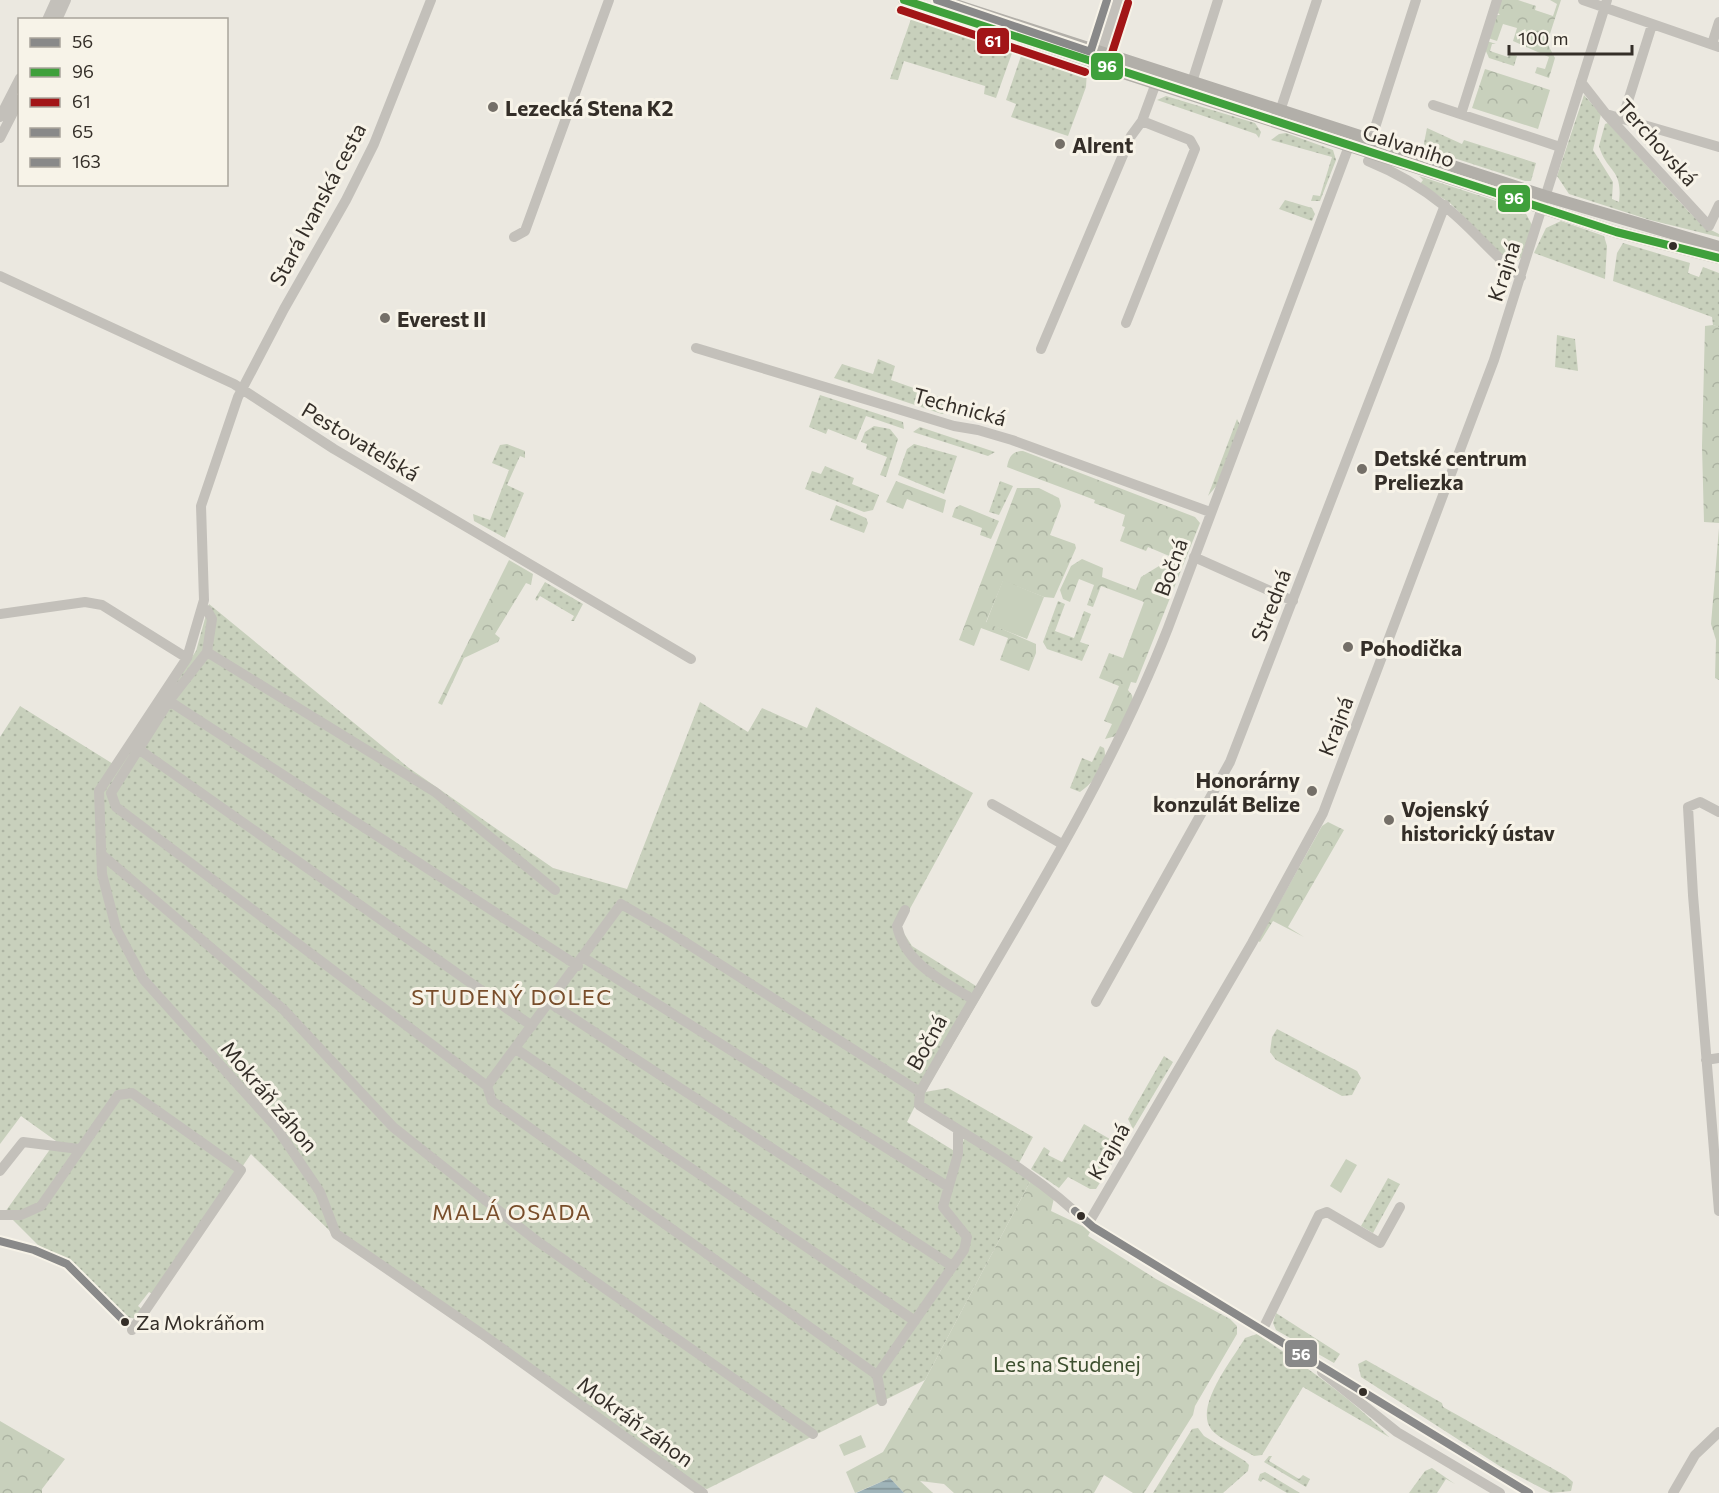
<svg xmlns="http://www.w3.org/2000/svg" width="1719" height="1493" viewBox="0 0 1719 1493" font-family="Commissioner,sans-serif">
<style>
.grass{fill:url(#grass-dots)}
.forest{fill:url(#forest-crowns)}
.pitch{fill:#c8d0bc}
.water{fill:url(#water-rules)}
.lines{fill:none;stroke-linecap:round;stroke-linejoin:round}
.minor{stroke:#c3c0ba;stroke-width:10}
.major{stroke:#b2afa9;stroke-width:12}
.bus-1-casing{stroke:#f7f3e8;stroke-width:12}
.bus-2-casing{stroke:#f7f3e8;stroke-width:12}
.bus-3-casing{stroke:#f7f3e8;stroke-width:12}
.bus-4-casing{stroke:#f7f3e8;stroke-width:12}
.bus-5-casing{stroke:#f7f3e8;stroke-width:12}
.bus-1{stroke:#898989;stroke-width:8}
.bus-2{stroke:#3fa03b;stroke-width:8}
.bus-3{stroke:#a21517;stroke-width:8}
.bus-4{stroke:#898989;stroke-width:8}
.bus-5{stroke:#898989;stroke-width:8}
.poi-dot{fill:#746f68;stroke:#f7f3e8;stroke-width:2}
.bus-dot{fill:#342e28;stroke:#f7f3e8;stroke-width:2}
.labels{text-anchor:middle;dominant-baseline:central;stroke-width:6;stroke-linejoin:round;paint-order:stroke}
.bus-label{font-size:20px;fill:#342e28;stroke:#f7f3e8;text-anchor:start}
.poi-label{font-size:21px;font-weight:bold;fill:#342e28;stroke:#f7f3e8;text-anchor:start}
.street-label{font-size:21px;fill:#342e28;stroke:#f7f3e8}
.park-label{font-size:21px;fill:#3d4f2f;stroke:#f7f3e8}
.neighbourhood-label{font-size:22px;letter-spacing:1.5px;fill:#794e2b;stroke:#f7f3e8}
.line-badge{stroke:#f7f3e8;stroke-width:2}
.badge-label{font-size:16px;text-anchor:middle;font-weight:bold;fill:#fff}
</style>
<defs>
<pattern id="grass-dots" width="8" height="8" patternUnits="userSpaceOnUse" patternTransform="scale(1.5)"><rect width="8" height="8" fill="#c8d0bc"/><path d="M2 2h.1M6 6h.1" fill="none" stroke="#acb3a2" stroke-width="1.8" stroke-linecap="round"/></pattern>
<pattern id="forest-crowns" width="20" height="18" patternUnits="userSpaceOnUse" patternTransform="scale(1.5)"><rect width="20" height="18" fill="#c8d0bc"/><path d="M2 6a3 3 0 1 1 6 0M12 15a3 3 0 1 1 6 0" fill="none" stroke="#acb3a2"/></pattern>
<pattern id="water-rules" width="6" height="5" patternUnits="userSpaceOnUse" patternTransform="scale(1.5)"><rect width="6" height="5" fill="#9fb4b9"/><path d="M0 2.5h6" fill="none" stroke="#829396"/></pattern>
</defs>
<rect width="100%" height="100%" fill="#ebe8e0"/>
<!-- grass -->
<path class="grass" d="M911 19 1012 53 996 98 984 94 985 86 904 61 898 80 890 79Z
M1487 41 1496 44H1492L1490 51 1508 57 1510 53 1517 56 1514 66 1489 58 1485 49Z
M1030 51 1087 70 1086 87 1068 136 1011 117 1016 104 1006 100 1021 56 1024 52Z
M1584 95 1601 114 1593 150 1613 182 1612 199 1619 202C1623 168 1607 173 1599 146L1605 124 1608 123 1689 212 1705 227 1719 234V237L1650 220 1569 194 1557 176Z
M1166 96 1255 123 1261 132 1259 138 1256 134 1157 100Z
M1427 128 1462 144 1464 140 1536 163 1531 181H1525L1423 148Z
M1286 133 1333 150 1336 160 1320 201H1311L1313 195 1320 196 1332 157 1271 140 1279 134Z
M1419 176 1524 210 1532 225 1523 256 1515 263H1509L1450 203 1420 184 1423 180Z
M1285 200 1312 208 1315 214 1312 221 1279 209Z
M1561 221 1604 236 1607 246 1605 279 1534 253 1546 228Z
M1623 243 1690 263 1688 273 1699 277 1703 267 1719 273V327L1713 325 1712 317 1613 281 1617 253Z
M1557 335 1575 339 1578 371 1555 367Z
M878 359 895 366 891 380 956 403 950 411 942 414 834 378 842 364 873 374Z
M820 395 903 422 904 429 866 416 856 440 828 429 826 434 809 427Z
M1237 419 1240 425 1218 484 1208 496Z
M874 426 890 429 898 439 886 477 880 475 887 457 866 449 867 444 861 442 865 432Z
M920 427 995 452 988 456 913 432Z
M507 444 525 451V458L520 456 507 485 524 493 505 538 474 521 473 514 490 520 509 470 492 463 500 445Z
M914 444 957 456 944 494 898 475 907 449Z
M825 466 854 478 852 484 879 495 873 510 864 512 805 489 812 471 821 474Z
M1000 481 1013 486 999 515 989 512Z
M836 505 866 518 868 523 864 533 830 520Z
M545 582 583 604 574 621H571L574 616 540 596 537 601 535 599Z
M1058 601 1065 604 1055 631 1074 638 1084 611 1091 614 1080 642 1089 645 1082 661 1047 649 1043 642Z
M209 604 409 768 553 868 627 889 700 702 748 732 762 708 807 728 816 707 973 793 900 927 912 946 984 991 925 1092 948 1088 1033 1137 1019 1163 915 1106 907 1122 961 1155 964 1137 1031 1180 925 1380 707 1489 686 1484 334 1235 251 1154 154 1295 149 1292 138 1306 143 1310 137 1319 126 1317 71 1262 38 1245 5 1212 56 1141 21 1116 0 1144V737L20 706 118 767 196 651Z
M1100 746 1104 748C1109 765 1093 783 1080 792L1070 788 1082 758 1092 762Z
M1277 1029 1357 1071 1361 1078 1352 1095 1342 1096 1276 1060 1270 1052 1272 1037Z
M1164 1056 1173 1062 1133 1129 1128 1119Z
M1084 1124 1115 1142 1123 1133 1130 1135 1096 1189H1090L1068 1177 1059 1188 1031 1169 1044 1147 1050 1151 1048 1155 1062 1162Z
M1388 1178 1400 1184 1373 1233 1361 1226Z
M1276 1313 1340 1354 1334 1363 1276 1330 1273 1323Z
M1257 1334C1303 1365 1351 1397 1389 1437L1303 1387 1262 1455 1254 1456C1244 1450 1217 1438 1211 1429 1194 1406 1233 1359 1245 1338Z
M1366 1360 1442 1403 1443 1407 1566 1476 1573 1482 1571 1491 1551 1493 1501 1467 1361 1377 1358 1364Z
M1198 1428 1204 1436 1245 1461 1249 1465 1248 1471 1223 1493H1153L1192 1429Z
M1272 1456 1269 1461 1299 1479 1303 1475 1310 1479 1306 1487 1264 1462 1269 1456Z
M1432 1468 1455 1484 1446 1479 1437 1493H1409L1425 1471Z
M1265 1472 1300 1493H1287L1263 1479 1261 1482 1258 1480 1260 1474Z"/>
<!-- forest -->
<path class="forest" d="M1500 0H1518L1536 6 1535 10 1553 16 1557 4 1550 0H1561L1547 43 1555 58 1549 78 1535 73 1537 67 1545 69 1549 57 1513 41 1517 28 1503 24 1497 41 1488 38 1496 15H1500L1497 12Z
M1485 69 1550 90 1538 129 1472 108Z
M1713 325 1719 327V523L1704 522 1702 446 1705 326Z
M1023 451 1195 517 1200 523 1136 683 1131 682 1128 690 1132 695 1133 701 1116 736 1105 739 1112 724 1104 721 1119 686 1099 678 1109 653 1123 658 1144 602 1101 586 1093 607 1087 605 1094 585 1079 579 1070 602 1063 599 1060 590 1071 566 1082 559 1103 568 1102 577 1136 590 1141 577 1159 566 1173 572 1176 566 1172 564 1174 558 1148 547 1146 551 1120 541 1125 527 1122 526 1125 515 1094 503 1095 500 1007 467C1009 457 1012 451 1023 451Z
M896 481 946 500 943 513 907 499 903 509 886 502Z
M1017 488H1039L1059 498 1061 506 1050 535 1075 544 1076 548 1054 598 1044 597 1003 581 986 622 1036 644V653L1029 671 1000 660 1008 638 981 628 974 646 959 640Z
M960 505 999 521 991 539 980 535 982 528 952 517 955 508Z
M1719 528V680L1715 678 1716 640 1711 624Z
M509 560 533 574 531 585 526 583 495 634 500 638 498 642 464 658 442 705 438 703Z
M1328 822 1344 830 1288 927 1304 937 1273 921 1260 942 1258 941 1322 826Z
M1031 1180 1054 1198 1051 1211 1091 1230 1088 1236 1156 1279 1230 1319 1237 1326V1334L1195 1406 1193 1415 1144 1493H1133L1104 1475 1094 1493H954L944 1484 920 1481 933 1493H904L890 1478 855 1493 846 1472 883 1452 925 1380Z
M0 1421 65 1459 42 1489V1493H0Z"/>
<!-- pitch -->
<path class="pitch" d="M1003 580 1044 597 1027 639 986 623Z
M1346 1159 1357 1165 1341 1193 1330 1186Z
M861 1435 866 1447 844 1456 839 1445Z"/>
<!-- water -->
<path class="water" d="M890 1478 904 1493H856Z"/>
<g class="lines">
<!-- minor -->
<path class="minor" d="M431 0 374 144 346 200 284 309 238 397 201 506 204 600 187 658 99 791 102 874 116 928 143 979 276 1127 320 1192 336 1234 482 1334 703 1493
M1416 0 1371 140 1349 146 1168 628C1104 791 1006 940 920 1092L919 1105C977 1142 1039 1175 1088 1224L1529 1493
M1583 0 1719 47
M47 20 56 0
M57 20 66 0
M1712 44 1719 22
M1101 53 1118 0
M1192 82 1218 0
M1581 82 1606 114 1709 226 1719 205
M1433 105 1560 147
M1280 111 1317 0
M1461 114 1497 0
M1606 114 1719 147
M0 117 20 78
M1623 117 1652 25
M0 138 20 99
M1368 161C1395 172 1420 186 1443 205 1471 226 1493 256 1521 277
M514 237 525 231 609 0
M0 276 234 384 334 449 691 659
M1126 323 1195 149 1190 140 1142 121
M696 348 954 426 978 430 1012 440 1210 512
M1041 349 1131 136 1142 121 1156 83
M1194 557 1293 601
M207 610 212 619 207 652 169 701 111 793 116 807 487 1086 492 1101 877 1375
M0 614 85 602 102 605 187 658
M207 652 435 792 555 890
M169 701 578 966
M137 748 532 1026
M992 804 1062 844
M1719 812 1700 802 1688 807 1693 895 1719 1211
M101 854 283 1009 393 1127 537 1241 813 1434
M905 910 897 926C905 964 942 980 972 999
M584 958 947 1186
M1096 1002 1230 762 1445 205
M550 1003 952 1266
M516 1049 915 1321
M1706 1060 1719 1058
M487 1086 621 904 666 930 920 1092
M0 1171 23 1142 79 1149
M0 1215H21L41 1206 118 1095 132 1093 241 1170 132 1330
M1088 1224 1252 943 1323 813 1494 360 1607 0
M1262 1331 1319 1215 1327 1212 1380 1243 1400 1207
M1322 1372 1397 1432 1500 1493
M882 1401 877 1375 964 1250 967 1237 943 1207 958 1154V1130
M1673 1493 1695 1455 1719 1432"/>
<!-- major -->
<path class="major" d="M904 0 1021 40 1616 232 1719 258
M940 0 1545 196 1719 247"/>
<defs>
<path id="bus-1" d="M1075 1211 1093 1227 1529 1493"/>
<path id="bus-2" d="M904 0 1616 232 1719 258"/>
<path id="bus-3" d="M901 10 1085 72
M1111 56 1128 3"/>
<path id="bus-4" d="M937 0 1091 52
M1091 50 1107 0"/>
<path id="bus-5" d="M0 1241 34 1250 67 1264 125 1322"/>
</defs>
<!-- bus-1 casing -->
<use href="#bus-1" class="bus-1-casing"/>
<!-- bus-2 casing -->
<use href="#bus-2" class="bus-2-casing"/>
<!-- bus-3 casing -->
<use href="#bus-3" class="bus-3-casing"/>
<!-- bus-4 casing -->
<use href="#bus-4" class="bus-4-casing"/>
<!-- bus-5 casing -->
<use href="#bus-5" class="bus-5-casing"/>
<!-- bus-1 -->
<use href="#bus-1" class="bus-1"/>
<!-- bus-2 -->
<use href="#bus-2" class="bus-2"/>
<!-- bus-3 -->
<use href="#bus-3" class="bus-3"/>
<!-- bus-4 -->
<use href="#bus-4" class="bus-4"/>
<!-- bus-5 -->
<use href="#bus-5" class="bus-5"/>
</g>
<!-- markers -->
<g class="poi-dot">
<circle cx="493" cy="107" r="6"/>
<circle cx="1060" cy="144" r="6"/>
<circle cx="385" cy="318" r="6"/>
<circle cx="1362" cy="469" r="6"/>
<circle cx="1348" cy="647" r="6"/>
<circle cx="1312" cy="791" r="6"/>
<circle cx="1389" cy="820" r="6"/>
</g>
<g class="bus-dot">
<circle cx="1673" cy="246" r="5"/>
<circle cx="1081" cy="1216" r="5"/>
<circle cx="125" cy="1322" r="5"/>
<circle cx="1363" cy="1392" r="5"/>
</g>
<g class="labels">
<!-- bus labels -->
<g class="bus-label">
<text x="136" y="1322">Za Mokráňom</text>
</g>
<!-- poi labels -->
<g class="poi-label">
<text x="505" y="107">Lezecká Stena K2</text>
<text x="1072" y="144">Alrent</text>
<text x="397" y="318">Everest II</text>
<text x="1374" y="457">Detské centrum<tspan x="1374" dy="24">Preliezka</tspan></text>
<text x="1360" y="647">Pohodička</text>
<text x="1300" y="779" text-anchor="end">Honorárny<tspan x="1300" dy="24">konzulát Belize</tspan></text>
<text x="1401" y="808">Vojenský<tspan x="1401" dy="24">historický ústav</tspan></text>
</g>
<!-- street labels -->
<g class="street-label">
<text transform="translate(1658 142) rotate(48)">Terchovská</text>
<text transform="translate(1409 145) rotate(18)">Galvaniho</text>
<text transform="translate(317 204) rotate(-62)">Stará Ivanská cesta</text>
<text transform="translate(1503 271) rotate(-72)">Krajná</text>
<text transform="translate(960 406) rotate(15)">Technická</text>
<text transform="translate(361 441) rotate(31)">Pestovateľská</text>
<text transform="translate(1170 567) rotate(-70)">Bočná</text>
<text transform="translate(1270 605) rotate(-69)">Stredná</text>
<text transform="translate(1335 726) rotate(-69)">Krajná</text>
<text transform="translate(926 1042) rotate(-61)">Bočná</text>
<text transform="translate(270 1096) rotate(50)">Mokráň záhon</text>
<text transform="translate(1108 1151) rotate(-60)">Krajná</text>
<text transform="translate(636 1421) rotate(36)">Mokráň záhon</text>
</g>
<!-- park labels -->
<g class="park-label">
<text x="1067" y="1363">Les na Studenej</text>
</g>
<!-- neighbourhood labels -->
<g class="neighbourhood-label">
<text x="512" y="996">STUDENÝ DOLEC</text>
<text x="512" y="1211">MALÁ OSADA</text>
</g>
</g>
<g class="line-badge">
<rect x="976" y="27" width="34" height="28" rx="6" fill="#a21517"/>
<rect x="1090" y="52" width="34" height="29" rx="6" fill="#3fa03b"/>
<rect x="1497" y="184" width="34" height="29" rx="6" fill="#3fa03b"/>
<rect x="1284" y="1339" width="34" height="29" rx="6" fill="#898989"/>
</g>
<g class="badge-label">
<text x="993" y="47">61</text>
<text x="1107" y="72">96</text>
<text x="1514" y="204">96</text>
<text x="1301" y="1360">56</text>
</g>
<!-- legend -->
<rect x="18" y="18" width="210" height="168" fill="#f7f3e8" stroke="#a9a49b" stroke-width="1.5"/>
<rect x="30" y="38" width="30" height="9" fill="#898989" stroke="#a9a49b" stroke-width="1.5"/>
<text x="72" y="48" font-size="18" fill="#342e28">56</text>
<rect x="30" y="68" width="30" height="9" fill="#3fa03b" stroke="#a9a49b" stroke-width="1.5"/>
<text x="72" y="78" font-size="18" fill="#342e28">96</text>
<rect x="30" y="98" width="30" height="9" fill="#a21517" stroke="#a9a49b" stroke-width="1.5"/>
<text x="72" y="108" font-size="18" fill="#342e28">61</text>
<rect x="30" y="128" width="30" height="9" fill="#898989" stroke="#a9a49b" stroke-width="1.5"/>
<text x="72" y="138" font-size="18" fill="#342e28">65</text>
<rect x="30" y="158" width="30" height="9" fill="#898989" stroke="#a9a49b" stroke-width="1.5"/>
<text x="72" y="168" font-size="18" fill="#342e28">163</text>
<!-- scale -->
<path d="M1509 45v9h123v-9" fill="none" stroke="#342e28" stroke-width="3"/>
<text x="1518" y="45" font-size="18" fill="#342e28" stroke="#f7f3e8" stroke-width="4.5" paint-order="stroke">100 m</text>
</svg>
